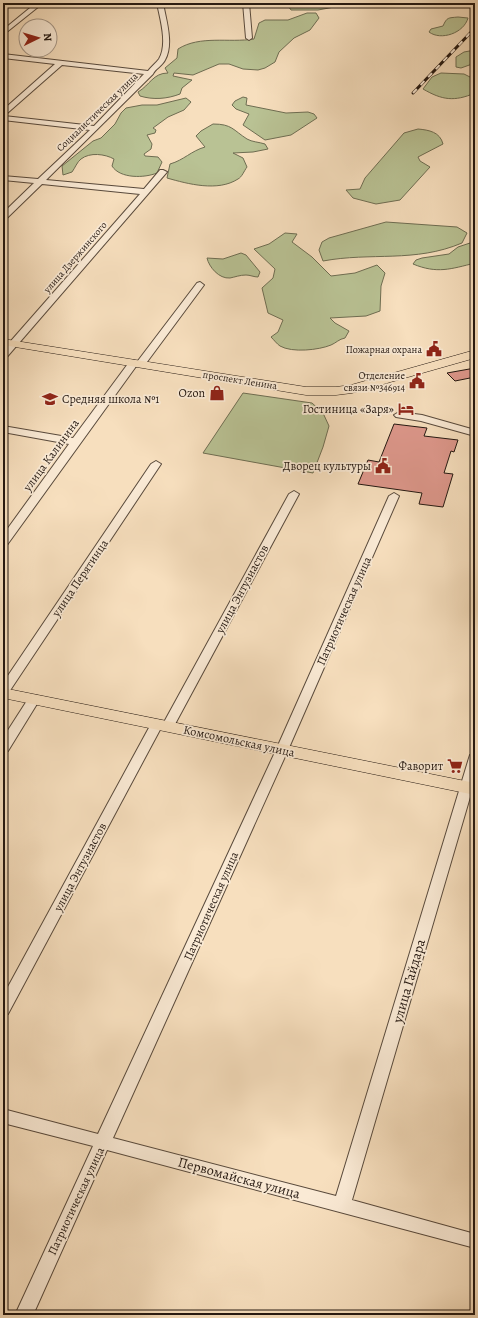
<svg xmlns="http://www.w3.org/2000/svg" width="478" height="1318" viewBox="0 0 478 1318" font-family="Alegreya,serif">
<style>
.green{fill:#b9c294;stroke:#6e6d52}
.building{fill:#dd978b;stroke:#241811}
.lines{fill:none;stroke-linecap:round;stroke-linejoin:round}
.minor-casing{stroke:#594a3c;stroke-width:2}
.major-casing{stroke:#241811;stroke-width:1}
.minor{fill:#faead5;fill-rule:evenodd}
.major{fill:#f7dfbe;fill-rule:evenodd}
.rail-casing{stroke:#241811;stroke-width:3}
.rail{stroke:#faead5;stroke-width:2;stroke-dasharray:5.5;stroke-linecap:butt}
.labels{text-anchor:middle;dominant-baseline:central;stroke-width:3.5;stroke-linejoin:round;paint-order:stroke}
.far-street-label{font-size:10px;fill:#241811;stroke:#faead5}
.far-poi-label{font-size:10px;fill:#241811;stroke:#faead5;text-anchor:end}
.poi-label{font-size:12px;fill:#241811;stroke:#faead5;text-anchor:end}
.street-label{font-size:12px;fill:#241811;stroke:#faead5}
.near-street-label{font-size:14px;fill:#241811;stroke:#faead5}
</style>
<rect width="100%" height="100%" fill="#f7dfbe"/>
<filter id="stains"><feTurbulence type="fractalNoise" baseFrequency=".005" numOctaves="4"/><feColorMatrix values="0 0 0 0 .2 0 0 0 0 .09 0 0 0 0 .02 0 0 0 .5 -.17"/></filter>
<radialGradient id="worn" r=".72"><stop offset=".6" stop-color="#630" stop-opacity="0"/><stop offset="1" stop-color="#630" stop-opacity=".3"/></radialGradient>
<!-- green -->
<path class="green" d="M286 3H356L318 10H291Z
M307 13H316L319 18 310 30 294 38 279 52 275 62 265 68 258 70 243 69 229 64H219L193 75 174 73 173 76 192 80 182 88 180 94C167 99 153 100 140 96L138 92C150 85 153 73 168 73L165 68 177 58 178 49C200 35 229 43 254 39L259 23 265 20H288Z
M458 17 468 18C464 33 441 41 429 32L431 29 443 26C447 17 448 18 458 17Z
M475 37V63L461 68 456 67V57L464 52 475 50 473 45Z
M441 73 464 74 472 78H475V93C454 102 442 100 423 89L432 77Z
M243 97 247 98 246 105 286 113 308 112 314 114 317 118 291 135 265 140 243 125 249 114 236 109 232 105 235 101Z
M186 98 191 102 184 110 168 117 153 128 156 130 155 133 147 135 152 144 151 149 144 154 145 156 158 157 162 162 157 173C145 178 120 179 112 166L114 159C105 154 90 152 81 159 77 162 75 168 72 172L63 175 62 166 93 141 101 138 115 124 121 113 126 108 142 105H157Z
M213 124C232 124 233 130 247 139 252 142 259 142 265 144L268 149 253 152 233 153 243 158 247 167C244 171 242 177 238 179 218 192 188 184 167 178L170 164C184 160 191 151 205 147L196 136 201 131Z
M418 129C429 130 440 132 443 144L418 157 420 161 430 167 400 200 376 204 353 198 346 190 360 189 365 178 404 133Z
M386 222 457 227 467 233 462 243C415 263 371 252 323 261L319 250 322 242 329 238Z
M285 233 297 234 292 242 312 257 331 276 355 273 377 265 385 273 381 286 380 311 366 316 330 318 335 323 349 331 345 338C339 339 336 343 331 345 319 350 292 353 280 346 277 344 274 340 271 337L278 332 283 320 268 313 262 288 273 278 275 269 254 249 269 244Z
M473 242H475V263C451 269 437 274 413 264L416 260 422 258 449 254 458 247Z
M241 253 246 255 260 272 258 277C254 277 250 275 246 275 240 275 235 277 230 278 219 279 209 267 207 258L223 259Z
M243 393 312 403 323 413 329 426 323 447 313 473 203 453Z"/>
<!-- building -->
<path class="building" d="M475 368V377L455 381 447 373Z
M394 424 427 428 424 436 458 440 454 452 451 451 444 473 453 474 443 507 419 504 422 493 358 484 368 460 379 462Z"/>
<g class="lines">
<defs>
<path id="minor" d="M6 3H13L3 10V5Z
M36 3H43L3 35V30Z
M157 3H163C166 20 174 44 165 60 162 66 155 69 153 74L46 180 144 189 160 170H163L167 172 6 358 3 359V350L140 194 42 184 6 219H3V213L34 183 3 180V176L38 179 90 130 3 120V110L55 64 3 58V54L148 71C151 67 156 63 159 59 168 44 160 19 157 3ZM62 65 144 74 94 126 4 116Z
M243 3H249L252 38 249 40 246 38Z
M200 282 204 285 144 366 141 367 137 365 7 545 3 546V535L69 444 3 432V426L73 438 130 361 133 360 137 362 197 283Z
M399 412 422 415 475 430V436L421 421 396 417 394 415Z
M156 461 161 464 7 695 3 696V683L151 464Z
M294 491 299 494 174 726 172 729H164L162 726 8 1014 3 1016V996L151 724 153 721H161L163 724 289 494Z
M394 493 399 496 288 750 113 1138 336 1196 469 758 470 755 475 754V780L352 1200 475 1234V1248L107 1150 33 1315H15L93 1146 3 1123V1109L98 1134 276 750 389 496Z
M34 695 38 696 40 699 8 751 3 752V738L30 696Z"/>
<path id="major" d="M3 339 306 387H336L351 385 475 350V358L352 393 336 395H306L3 345Z
M3 688 475 783V795L3 698Z"/>
</defs>
<!-- minor casing -->
<use href="#minor" class="minor-casing"/>
<!-- major casing -->
<use href="#major" class="major-casing"/>
<!-- minor -->
<use href="#minor" class="minor"/>
<!-- major -->
<use href="#major" class="major"/>
<defs>
<path id="rail" d="M413 93 475 28"/>
</defs>
<!-- rail casing -->
<use href="#rail" class="rail-casing"/>
<!-- rail -->
<use href="#rail" class="rail"/>
</g>
<!-- icons -->
<defs>
<symbol id="civic-bare" viewBox="-9 -9 18 18"><path d="M-.6-6.5H3V-4.5H.6V-3L4-1V1h2V6H-6V1h2V-1L-.6-3ZM-1.2 2.5V6h2.4V2.5Z" fill="#8f2418" stroke="#faead5" stroke-width="2.5" paint-order="stroke"/></symbol>
<symbol id="shop-bare" viewBox="-9 -9 18 18"><path d="M-5-2.5h2.3a2.7 3.5 0 0 1 5.4 0H5L5.5 6h-11ZM-1.5-2.5h3a1.5 2.3 0 0 0-3 0Z" fill="#8f2418" stroke="#faead5" stroke-width="2.5" paint-order="stroke"/></symbol>
<symbol id="school-bare" viewBox="-9 -9 18 18"><path d="M0-5L7-2L0 1L-7-2ZM-4 1L0 2.5L4 1V4Q0 6-4 4Z" fill="#8f2418" stroke="#faead5" stroke-width="2.5" paint-order="stroke"/></symbol>
<symbol id="hotel-bare" viewBox="-9 -9 18 18"><path d="M-6-4.5h1.5V1H6V5H4.5V3h-9V5H-6ZM-4 0a1.8 1.8 0 1 1 3.6 0ZM.5 0V-2.5h3Q6-2.5 6 0Z" fill="#8f2418" stroke="#faead5" stroke-width="2.5" paint-order="stroke"/></symbol>
<symbol id="supermarket-bare" viewBox="-9 -9 18 18"><path d="M-6-5.5h2.5l.6 2H6L4.5 2H-2.5L-4.4-4H-6ZM-1.5 3.2a1.3 1.3 0 1 0 .1 0ZM3 3.2a1.3 1.3 0 1 0 .1 0Z" fill="#8f2418" stroke="#faead5" stroke-width="2.5" paint-order="stroke"/></symbol>
</defs>
<g fill-rule="evenodd">
<use href="#civic-bare" x="423" y="338" width="22" height="22"/>
<use href="#civic-bare" x="406" y="370" width="22" height="22"/>
<use href="#shop-bare" x="206" y="382" width="22" height="22"/>
<use href="#school-bare" x="39" y="388" width="22" height="22"/>
<use href="#hotel-bare" x="395" y="398" width="22" height="22"/>
<use href="#civic-bare" x="372" y="455" width="22" height="22"/>
<use href="#supermarket-bare" x="444" y="755" width="22" height="22"/>
</g>
<g class="labels">
<!-- far-street labels -->
<g class="far-street-label">
<text transform="translate(97 112) rotate(-44)">Социалистическая улица</text>
<text transform="translate(75 257) rotate(-49)">улица Дзержинского</text>
<text transform="translate(240 380) rotate(9)">проспект Ленина</text>
</g>
<!-- far-poi labels -->
<g class="far-poi-label">
<text x="422" y="349">Пожарная охрана</text>
<text x="405" y="375">Отделение<tspan x="405" dy="12">связи №346914</tspan></text>
</g>
<!-- poi labels -->
<g class="poi-label">
<text x="205" y="393">Ozon</text>
<text x="62" y="399" text-anchor="start">Средняя школа №1</text>
<text x="394" y="409">Гостиница «Заря»</text>
<text x="371" y="466">Дворец культуры</text>
<text x="443" y="766">Фаворит</text>
</g>
<!-- street labels -->
<g class="street-label">
<text transform="translate(51 455) rotate(-54)">улица Калинина</text>
<text transform="translate(80 578) rotate(-56)">улица Перятинца</text>
<text transform="translate(242 589) rotate(-62)">улица Энтузиастов</text>
<text transform="translate(344 611) rotate(-66)">Патриотическая улица</text>
<text transform="translate(239 741) rotate(12)">Комсомольская улица</text>
<text transform="translate(80 867) rotate(-62)">улица Энтузиастов</text>
<text transform="translate(211 906) rotate(-66)">Патриотическая улица</text>
<text transform="translate(76 1201) rotate(-65)">Патриотическая улица</text>
</g>
<!-- near-street labels -->
<g class="near-street-label">
<text transform="translate(409 981) rotate(-74)">улица Гайдара</text>
<text transform="translate(239 1178) rotate(15)">Первомайская улица</text>
</g>
</g>
<!-- margin -->
<rect width="478" height="1318" fill="none" stroke="#f7dfbe" stroke-width="16"/>
<rect x="4" y="4" width="470" height="1310" fill="none" stroke="#241811" stroke-width="2"/>
<rect x="8" y="8" width="462" height="1302" fill="none" stroke="#241811"/>
<!-- north arrow -->
<g transform="translate(38 38) rotate(85)"><circle r="19" fill="#faead5" stroke="#a49687"/>
<path d="M0-3L7 15L0 10L-7 15Z" fill="#8f2418"/>
<text y="-6" font-size="11" font-weight="bold" text-anchor="middle" fill="#241811">N</text>
</g>
<rect width="100%" height="100%" filter="url(#stains)"/>
<rect width="100%" height="100%" fill="url(#worn)"/>
</svg>
